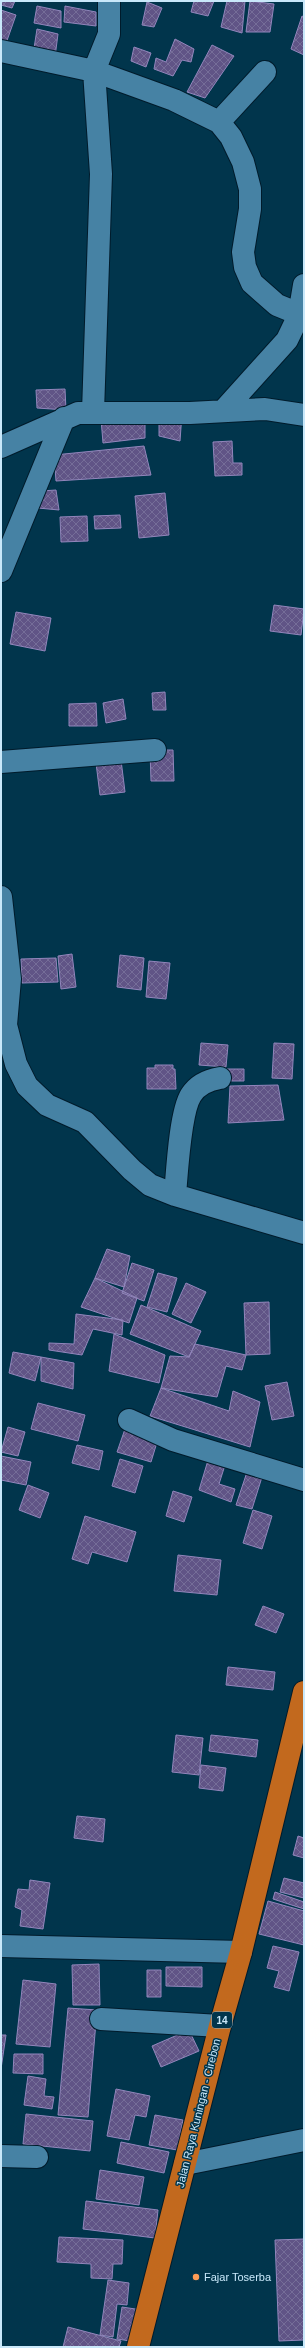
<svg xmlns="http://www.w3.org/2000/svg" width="305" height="2348" viewBox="0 0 305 2348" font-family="Helvetica,sans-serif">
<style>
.building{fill:url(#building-cross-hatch);stroke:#9286bc}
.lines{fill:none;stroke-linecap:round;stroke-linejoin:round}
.minor-casing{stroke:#001b2b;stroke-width:24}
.highway-casing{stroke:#001b2b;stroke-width:24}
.minor{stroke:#4682a4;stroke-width:22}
.highway{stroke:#c2691e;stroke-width:22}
.poi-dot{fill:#fd9c56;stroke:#01354c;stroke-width:1.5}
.labels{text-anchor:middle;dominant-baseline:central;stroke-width:3;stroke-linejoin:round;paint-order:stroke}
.shield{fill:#01354c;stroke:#8db2c6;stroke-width:1}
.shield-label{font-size:10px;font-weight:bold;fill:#c9e8fa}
.street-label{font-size:11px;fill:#c9e8fa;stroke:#01354c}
.poi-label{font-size:11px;fill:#c9e8fa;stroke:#01354c;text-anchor:start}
</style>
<defs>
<pattern id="building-cross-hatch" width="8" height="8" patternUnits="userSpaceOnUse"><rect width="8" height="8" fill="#605486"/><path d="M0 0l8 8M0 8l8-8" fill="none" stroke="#756d98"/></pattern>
</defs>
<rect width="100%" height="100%" fill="#01354c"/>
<!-- building -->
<path class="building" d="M1 1H15L12 8 1 5Z
M194 1H214L208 16 191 12Z
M227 1H245L242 33 221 27Z
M250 1 274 4 270 32H246Z
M147 2 162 8 154 27 142 25Z
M37 6 61 11V28L34 23Z
M65 6 96 12V26L64 22Z
M1 10 16 15 4 49 1 48Z
M302 16 304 17V55L291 49Z
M37 29 58 34 55 57 33 55Z
M175 39 194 49 191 62 182 60 173 76 154 69 156 58 166 62Z
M212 45 234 56 205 98 187 92Z
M134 47 151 53 146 67 131 61Z
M65 389 66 410 37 408 36 390Z
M159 412 182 413 180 441 159 436Z
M145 415V438L103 443 101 419Z
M232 441 233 463H242V475L215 476 213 442Z
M144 446 151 475 56 481 54 455Z
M56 490 59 510 38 508 41 491Z
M165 493 169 535 139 538 135 496Z
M120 515 121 528 95 529 94 516Z
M87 516 88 541 61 542 60 517Z
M274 605 304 609 301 635 270 631Z
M16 612 51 618 45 651 10 644Z
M165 692 166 710H153L152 693Z
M123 699 126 719 106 723 103 703Z
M96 703 97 726H69V704Z
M150 750H173L174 781H151Z
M121 760 125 792 100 795 96 763Z
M72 954 76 987 61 989 58 956Z
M120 955 144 958 141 990 117 987Z
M56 958 58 982 22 983 21 959Z
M149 961 170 963 166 999 146 997Z
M201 1043 228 1045 226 1067 199 1065Z
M274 1043 294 1044 292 1079 272 1078Z
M155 1065H173V1069H175L176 1089H147V1068H155Z
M226 1069H244V1081H226Z
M278 1085 284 1120 228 1123 230 1086Z
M107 1249 130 1256 124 1287 95 1278Z
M132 1263 154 1270 144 1301 122 1293Z
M158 1273 177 1278 167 1312 147 1307Z
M95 1278 137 1298 129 1323 81 1307Z
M186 1283 206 1292 191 1323 172 1314Z
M269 1302 270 1354 246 1355 244 1303Z
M141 1305 201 1331 189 1357 130 1334Z
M76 1314 123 1320 122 1335 93 1329 82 1355 49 1350V1343L74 1344Z
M114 1334 165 1355 159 1383 109 1371Z
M195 1344 246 1355 242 1370 226 1366 217 1397 161 1388 170 1356 189 1357Z
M13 1352 41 1357 35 1381 9 1373Z
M41 1357 74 1363 73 1389 41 1381Z
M287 1382 294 1416 272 1420 265 1386Z
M161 1388 229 1411 233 1391 260 1402 250 1447 150 1416Z
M38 1403 85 1415 78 1441 31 1429Z
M8 1427 25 1432 18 1456 1 1452Z
M125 1429 158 1439 151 1462 117 1452Z
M77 1445 103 1451 99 1470 72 1463Z
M1 1456 31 1462 26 1485 1 1480Z
M209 1457 226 1462 219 1484 235 1489 231 1502 199 1490Z
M120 1459 143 1466 135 1493 112 1486Z
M247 1472 262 1477 252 1509 236 1505Z
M28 1485 49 1493 40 1518 19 1510Z
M173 1491 192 1497 184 1522 166 1516Z
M253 1510 272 1516 262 1549 243 1543Z
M85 1516 136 1532 127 1562 92 1552 88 1564 72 1559Z
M178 1555 221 1560 217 1595 174 1591Z
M263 1606 284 1614 276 1633 255 1625Z
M228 1667 275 1672 273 1690 226 1685Z
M176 1735 203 1738 199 1775 172 1772Z
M211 1735 258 1740 256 1757 209 1751Z
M201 1765 226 1768 223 1791 199 1788Z
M77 1816 105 1819 103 1842 74 1838Z
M298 1836 304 1838V1858L293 1855Z
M284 1878 304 1883V1898L280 1892Z
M30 1880 50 1883 43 1929 20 1926 22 1910 15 1907 18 1889 29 1890Z
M275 1892 304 1902V1909L273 1899Z
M268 1901 304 1911V1945L259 1934Z
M273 1946 299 1952 289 1991 274 1987 279 1971 267 1968Z
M99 1964 100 2005H73L72 1965Z
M166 1967H202V1987L166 1986Z
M147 1970H161V1997H147Z
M23 1980 56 1984 50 2047 16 2044Z
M68 2008 97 2010 88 2117 58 2115Z
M189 2030 199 2051 161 2067 152 2046Z
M1 2035H6L1 2069Z
M14 2054H43V2074L13 2073Z
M28 2076 46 2079 44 2096 54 2097 52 2109 24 2105Z
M116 2089 150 2096 146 2117 135 2115 129 2140 107 2136Z
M26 2114 93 2121 90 2151 23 2144Z
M155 2115 183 2120 177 2150 149 2145Z
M121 2142 169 2152 164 2173 117 2163Z
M100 2170 144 2177 139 2205 96 2199Z
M86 2201 158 2210 155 2238 83 2229Z
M59 2237 123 2240 122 2264H113L112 2279 91 2278V2264L57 2262Z
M304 2239V2340L279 2341 275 2240Z
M108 2280 129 2283 127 2305 117 2304 113 2337 100 2335Z
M122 2307 142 2310 137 2342 117 2339Z
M68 2327 121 2341 119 2347H63Z"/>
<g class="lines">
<defs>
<path id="minor" d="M1 51 94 71 174 100 219 122 231 137 243 162 250 189V209L243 252 245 267 252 283 277 305 304 316
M219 122 265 72
M223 411 287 340 299 315 304 285
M93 412 101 174 94 71 109 34V1
M1 447 78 413H190L265 409 304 415
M1 571 64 418
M1 762 155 750
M1 897 10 979 6 1025 16 1064 27 1086 47 1105 85 1122 132 1170 150 1185 175 1195 304 1233
M175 1195C177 1173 180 1112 191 1095 198 1084 208 1080 220 1078
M129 1420 173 1440 304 1480
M1 1946 241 1952
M101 2019 220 2026
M1 2156 37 2157
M185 2164 304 2140"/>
<path id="highway" d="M138 2347 220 2026 241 1952 304 1692"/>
</defs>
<!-- minor casing -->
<use href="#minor" class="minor-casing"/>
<!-- highway casing -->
<use href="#highway" class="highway-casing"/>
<!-- minor -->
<use href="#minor" class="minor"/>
<!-- highway -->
<use href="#highway" class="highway"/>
</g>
<!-- markers -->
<circle class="poi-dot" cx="196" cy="2277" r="4"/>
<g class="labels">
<!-- shield labels -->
<rect class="shield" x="212" y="2012" width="20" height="16" rx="3"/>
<g class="shield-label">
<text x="222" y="2020">14</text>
</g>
<!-- street labels -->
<g class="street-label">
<text transform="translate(198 2113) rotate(-76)">Jalan Raya Kuningan - Cirebon</text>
</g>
<!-- poi labels -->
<g class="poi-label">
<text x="204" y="2277">Fajar Toserba</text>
</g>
</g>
<!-- border -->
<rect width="305" height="2348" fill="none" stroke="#c9e8fa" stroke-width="4"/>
</svg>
